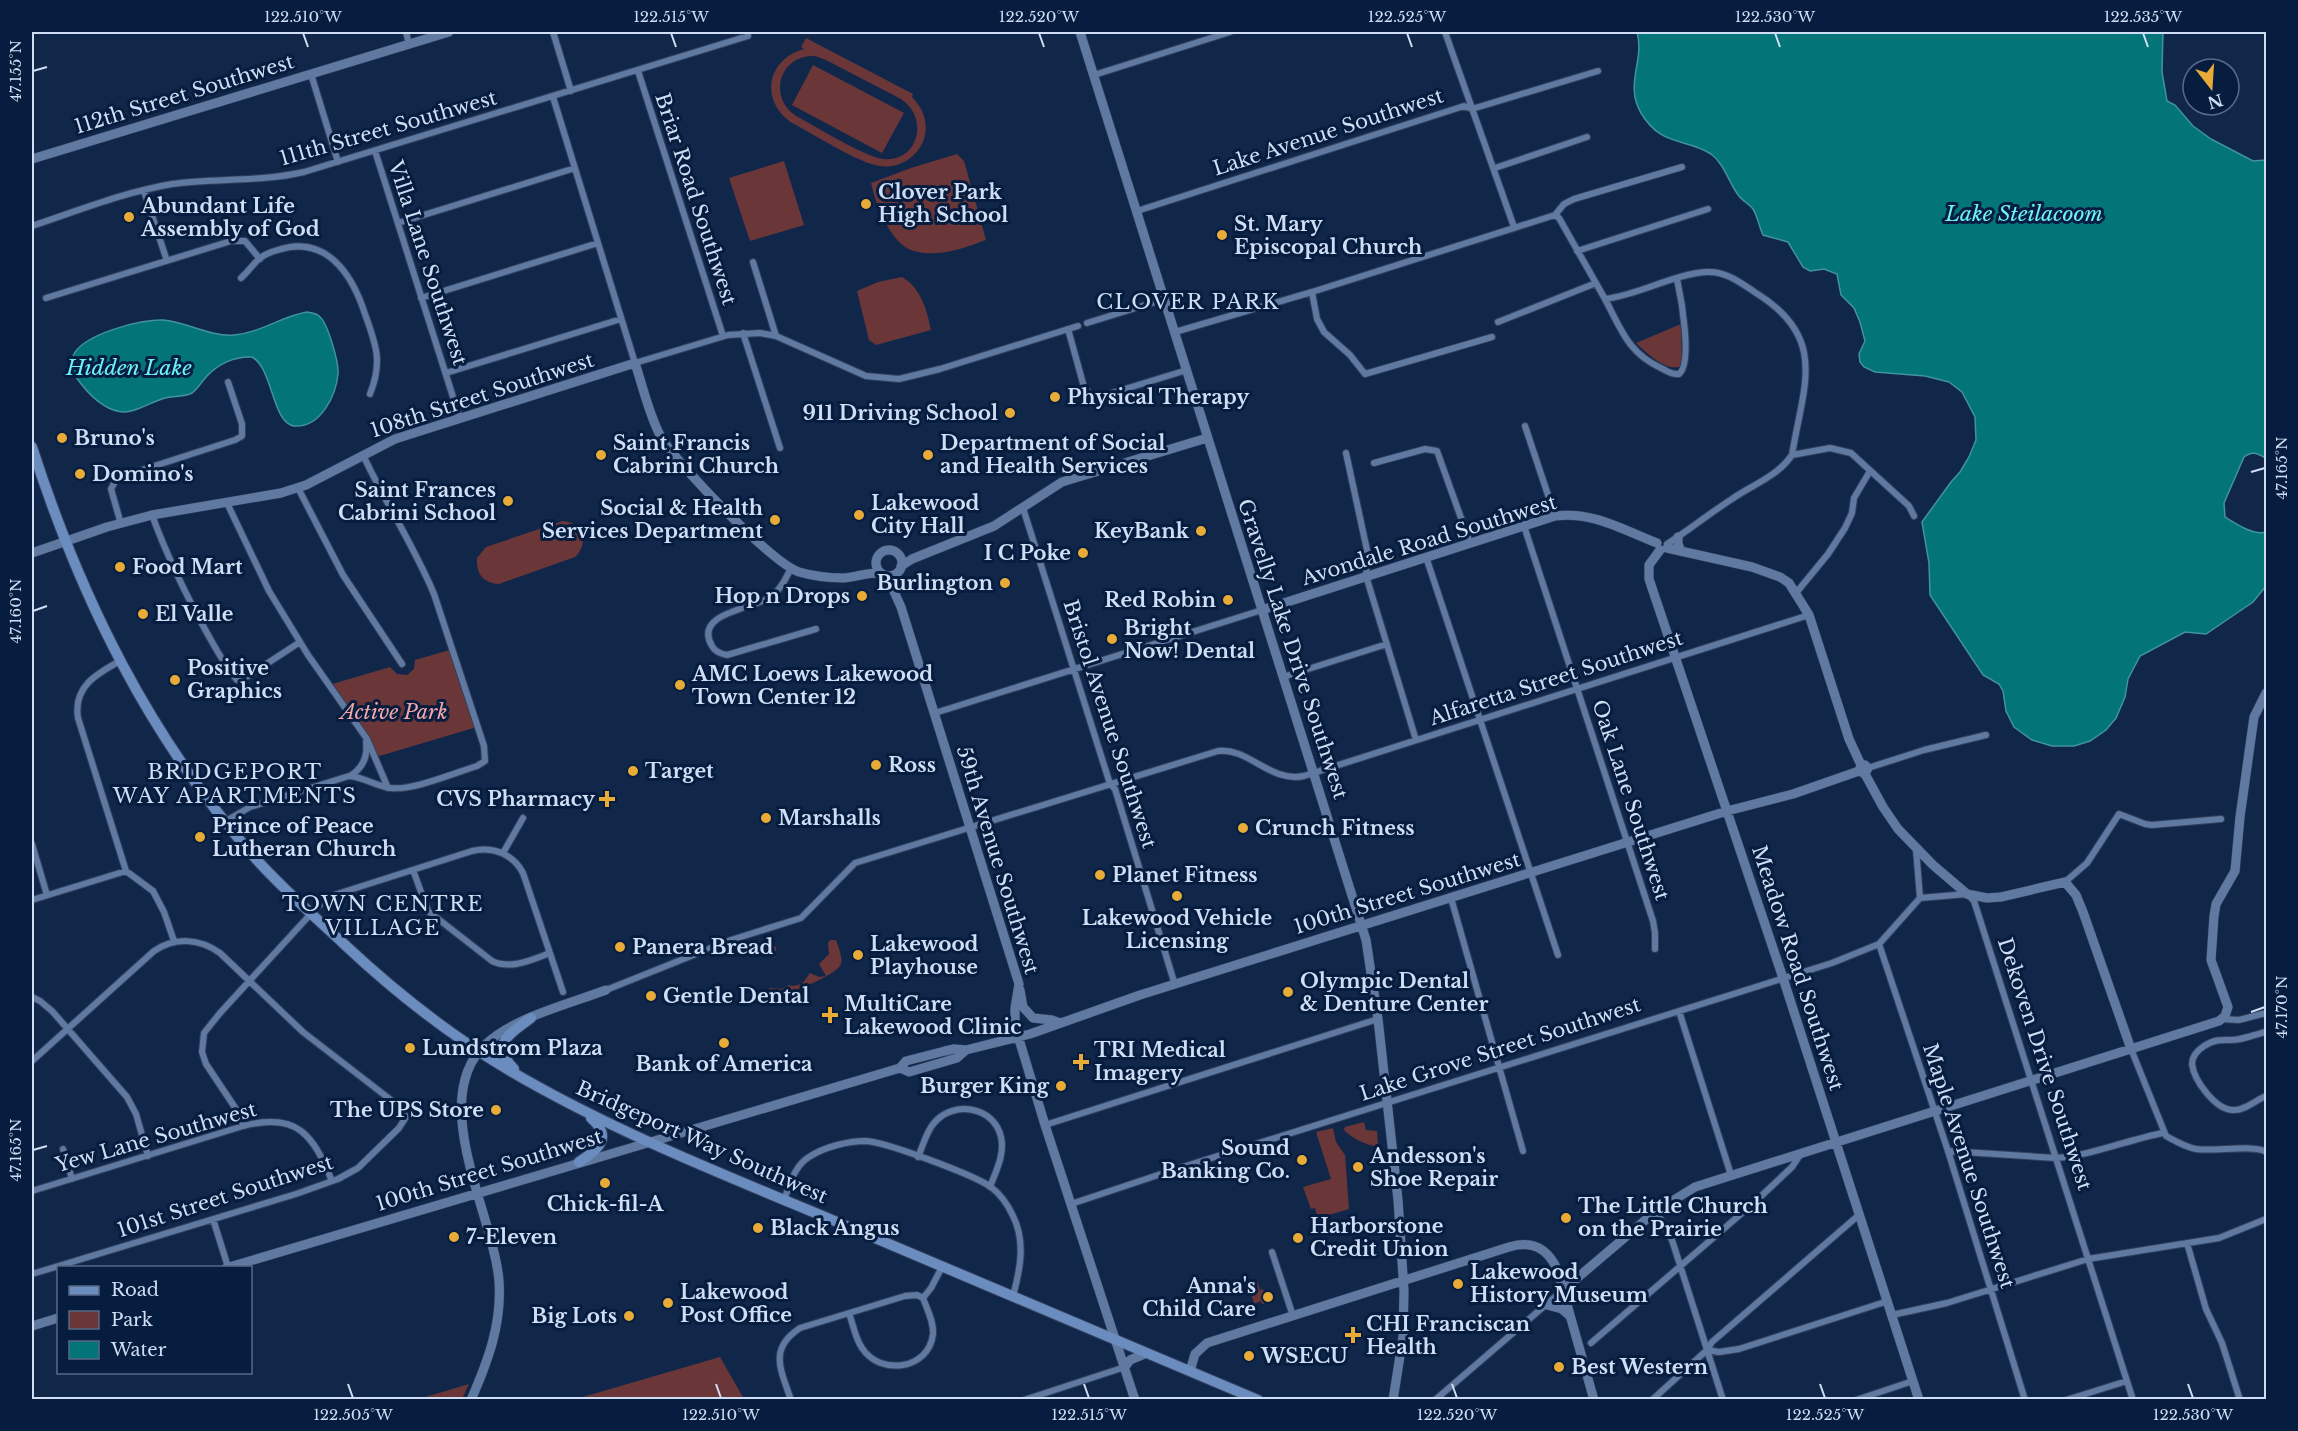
<svg xmlns="http://www.w3.org/2000/svg" width="2298" height="1431" viewBox="0 0 2298 1431" font-family="'Libre Baskerville',serif">
<style>
.green{fill:#6a3638;fill-rule:evenodd}
.water{fill:#037477;stroke:#40949c;stroke-width:1.5}
.lines{fill:none;stroke-linecap:round;stroke-linejoin:round}
.street-casing{stroke:#32405e;stroke-width:8}
.secondary-casing{stroke:#32405e;stroke-width:10}
.primary-casing{stroke:#32405e;stroke-width:12}
.street{stroke:#5f79a1;stroke-width:6}
.secondary{stroke:#5f79a1;stroke-width:9}
.primary{stroke:#6b8cbe;stroke-width:10}
.ticks{fill:none;stroke:#cfdef4;stroke-width:2}
.poi-dot{fill:#e9ab38;stroke:#071d3f;stroke-width:2}
.labels{text-anchor:middle;dominant-baseline:central;stroke-width:6;stroke-linejoin:round;paint-order:stroke}
.street-label{font-size:20px;fill:#cfdef4;stroke:#071d3f}
.poi-label{font-size:20px;font-weight:bold;fill:#cfdef4;stroke:#071d3f;text-anchor:start}
.park-label{font-size:20px;font-style:italic;fill:#f4a6a7;stroke:#071d3f}
.water-label{font-size:21px;font-style:italic;fill:#6ef2f7;stroke:#071d3f}
.neighbourhood-label{font-size:21px;letter-spacing:1.5px;fill:#cfdef4;stroke:#071d3f}
.neatline{fill:none;stroke:#cfdef4;stroke-width:2}
.ticks-label{font-size:15px;text-anchor:middle;fill:#cfdef4}
</style>
<rect width="100%" height="100%" fill="#11274a"/>
<!-- green -->
<path class="green" d="M806 38 913 94 912 97C923 108 929 123 924 139 918 157 899 169 880 166 860 164 812 133 792 123 759 101 767 59 804 49L801 47ZM815 56 826 60 901 99C930 118 918 163 883 159 865 157 815 126 796 116 767 97 780 54 815 56Z
M813 65 904 113 882 153 792 105Z
M957 154 964 161 986 240C964 248 938 258 914 251 891 245 876 205 871 183L911 168Z
M784 161 804 225 750 241 729 178Z
M902 277C921 288 927 310 931 330L876 345 869 340 857 291 878 282Z
M1681 324 1682 363 1679 367C1664 370 1647 353 1636 343Z
M563 521C584 523 589 544 575 557L499 584C483 583 476 574 477 558L486 547Z
M453 649 477 727 376 757 329 685 390 667 397 674 407 675 414 669 415 660Z
M830 940H836C838 947 843 957 841 964 837 976 783 996 769 998L766 996 770 988 782 989 789 985 793 986 802 984 810 973 819 977 826 976 819 964 829 954 828 943Z
M759 941 769 943 776 947 775 958 767 953Z
M1364 1122 1366 1130 1377 1131 1378 1146C1366 1146 1352 1138 1344 1130L1345 1127Z
M1333 1128 1336 1142 1345 1155 1349 1209 1312 1220V1217L1317 1215 1315 1208 1311 1209 1303 1187 1331 1179 1316 1132Z
M1257 1280 1260 1290 1263 1289 1266 1303 1262 1304 1261 1301 1254 1304 1249 1286 1254 1285 1253 1281Z
M720 1357 744 1399H576Z
M469 1384 462 1399H419Z"/>
<!-- water -->
<path class="water" d="M1637 32H2163L2162 72 2167 101 2175 105 2193 126 2211 139 2253 161 2266 160V458C2258 454 2253 450 2244 457L2224 503 2225 517C2236 524 2254 536 2266 532V586L2253 602 2206 634 2185 632 2140 656 2128 679 2125 697 2116 718 2106 730 2090 741 2074 746H2052L2032 740 2014 727 2006 711 2003 691 1999 684 1983 675 1930 595 1929 563 1922 522 1951 482 1960 472 1969 457 1976 440 1975 417 1962 392 1949 382 1925 376 1875 372 1864 367 1860 362 1859 354 1865 341 1860 322 1854 308 1841 295 1837 274 1824 269 1810 271 1803 267 1788 242 1763 235C1759 227 1758 217 1753 209 1749 204 1743 201 1739 196 1729 184 1725 164 1711 154 1685 137 1662 148 1641 113 1624 84 1645 61 1637 32Z
M307 312C312 313 317 313 320 317 328 324 339 363 338 374 336 395 321 428 294 426 272 423 273 368 252 357 235 356 218 364 207 376 202 381 198 389 192 393 184 397 174 396 165 398 154 401 143 408 131 411 112 416 93 399 82 385 75 377 69 365 73 356 82 334 142 319 163 320 187 322 210 337 234 335 260 333 282 316 307 312Z"/>
<g class="lines">
<defs>
<path id="street" d="M406 32 409 44
M553 32 571 91
M1445 32 1514 227
M638 71 723 336
M311 74 338 162
M1094 75 1230 32
M553 97 635 363 728 335 760 333 776 336 866 376 899 379 940 369 1078 326
M375 151 460 419
M1495 168 1587 137
M144 191 167 261
M1137 211 1464 106 1472 109 1598 71
M1555 215 1559 218 1605 299C1639 295 1673 274 1707 272 1726 271 1741 283 1756 293 1829 338 1803 386 1792 455 1778 476 1752 485 1732 499 1710 513 1689 530 1667 544
M398 223 575 168
M32 226C77 211 124 192 172 184 216 178 260 182 304 172L748 36 747 32
M1577 251 1708 209
M753 262 776 336
M241 278C248 272 253 264 260 258 268 252 280 249 290 247 332 241 354 280 365 314 376 345 383 361 370 394
M1312 292 1317 319 1324 332 1350 355 1365 374 1492 337
M46 298 231 241H245L260 259
M421 298 598 243
M1605 299C1621 329 1628 353 1661 368 1667 371 1672 375 1679 374 1693 363 1681 297 1677 279
M1498 322 1596 283
M1087 323 1165 299
M1068 329 1084 387 1092 397 1102 396 1187 370
M1175 332 1312 292 1555 215 1564 204 1574 199 1682 167
M743 333 780 448
M446 373 621 319
M1525 426 1555 516
M1346 453 1367 550 1366 576 1416 740
M1792 455 1830 448 1851 453 1909 506 1914 516
M1374 463 1425 449 1437 451 1470 543
M298 488 343 575 402 664
M227 503 269 591 308 655 367 739 388 788
M1023 508 1110 784 1115 789 1175 985
M152 515C167 556 186 595 207 633 216 649 225 666 237 680L245 678 300 642
M121 524 111 489 117 478 235 440 242 436V424L228 382
M1524 526 1653 921 1655 933V949
M1426 557 1558 955
M791 568C786 578 781 589 772 596 756 609 692 612 712 646 715 652 721 654 727 655L816 629
M1796 593 1828 554 1845 528 1852 513 1854 498 1870 471
M120 661C96 674 73 687 78 718L126 871 153 891 164 912 174 941
M1283 677 1387 644
M935 713 1262 610
M1868 768 1924 750 1986 735
M350 776C363 768 368 757 366 742
M226 821 250 807 349 776C364 777 375 786 390 788 412 791 454 773 477 766L485 761 484 746 434 594C414 546 385 502 363 455
M32 844 47 895
M1916 849 1920 898
M503 853 523 818
M413 870 428 911 492 961C511 970 531 960 550 953
M2065 882 2087 863 2119 814 2145 824 2152 825 2221 819
M1451 898 1523 1151
M32 900 126 871
M1879 944 1948 1151 2025 1400
M606 990 731 940 801 918 855 863 1218 751C1248 747 1270 783 1304 776L1809 615
M32 997 40 1001 52 1011 127 1097 136 1114 148 1156
M1679 1011 1731 1175
M2222 1019 2239 1020 2266 1013
M2266 1032C2257 1034 2249 1037 2240 1039 2225 1042 2221 1036 2204 1046 2198 1050 2192 1056 2192 1064 2194 1081 2216 1110 2233 1110 2244 1111 2256 1100 2266 1096
M2131 1049 2166 1136C2175 1141 2185 1147 2196 1149 2213 1152 2256 1144 2266 1152
M32 1061 154 951C175 937 199 938 220 953L303 1032 400 1107 406 1117 399 1128 358 1168 338 1179 296 1194 32 1274
M1045 1125 1378 1019
M243 1126 240 1115 206 1064 202 1052 204 1033 220 1013 318 906 334 895 472 851C493 846 513 854 523 873L563 992
M63 1149 72 1179
M1948 1151 2056 1158C2093 1155 2127 1140 2163 1133
M918 1157C923 1146 926 1132 934 1123 953 1100 994 1106 1001 1137 1005 1154 996 1171 990 1187
M32 1191 243 1126C298 1112 313 1135 332 1181
M784 1200C790 1185 794 1166 809 1157 824 1147 848 1141 866 1141 886 1142 974 1175 991 1187 1000 1194 1008 1205 1013 1216 1026 1242 1020 1270 1013 1296
M1071 1204 1167 1172 1832 963 1879 944 1920 898 1967 894 1974 901 2133 1400
M1656 1211 1672 1240 1723 1400
M213 1219 228 1267
M2187 1243 2206 1309 2222 1343 2240 1400
M1272 1252 1293 1316
M923 1298 931 1288 942 1267
M849 1313C853 1324 855 1338 862 1348 880 1376 929 1370 933 1334 934 1322 927 1309 923 1298
M1892 1315 1947 1303 2088 1259 2219 1238 2266 1219
M1591 1343 1756 1201 1792 1167 1800 1155
M1707 1350 1719 1352 1739 1349 1888 1301
M791 1400C781 1370 768 1349 800 1328L905 1296 917 1295 923 1298
M1024 1400 1125 1367
M1435 1400 1563 1290
M1652 1400 1707 1350 1712 1342 1860 1214
M1856 1400 1913 1381
M2066 1400 2127 1381"/>
<path id="secondary" d="M1080 32 1366 940 1378 1019 1398 1200 1404 1291 1403 1337 1393 1400
M32 159 449 32
M1678 537V544L1681 551
M1667 548 1752 567 1780 577 1789 583 1809 615 1849 739 1861 765
M876 563a13 13 0 1 1 26 0a13 13 0 1 1-26 0Z
M1660 550 1649 565V579L1783 978 1919 1400
M32 553 107 527 152 515 281 493 306 485 395 439 635 363C643 387 649 415 661 437 677 464 771 562 799 572 813 576 829 578 844 578 857 577 868 572 880 573
M901 566 912 559 994 526 1062 482 1207 438
M884 575 892 587 901 607 1019 984 1015 1008V1026L1045 1125 1135 1400
M1262 610 1555 516C1593 511 1623 530 1657 543
M1865 774 1868 768 1865 765H1861L1859 771 1865 774 1883 807 1898 829 1933 865 1967 894 1987 898 2001 897 2065 882 2076 895 2083 912 2131 1049
M1020 990 1023 1007 1033 1018 1052 1020 1060 1023
M900 1068 909 1072 957 1058 966 1050
M226 1268 900 1068 906 1061 945 1051 954 1049 966 1050 1030 1034 1140 995 1727 811 1793 794 1859 771
M1563 1290 1656 1211 1695 1187 2219 1021 2225 1016 2228 1007 2211 960 2214 916 2216 904 2235 871 2240 817 2254 717 2266 693
M1547 1305 1562 1309 1570 1316
M32 1326 58 1318
M1125 1367 1130 1360 1147 1353
M1190 1371 1195 1354 1207 1343 1509 1247C1532 1240 1547 1248 1557 1269L1594 1400
M471 1400C488 1361 502 1324 499 1281 494 1216 426 1099 486 1044 515 1017 569 1004 606 990"/>
<path id="primary" d="M32 447C81 599 149 737 256 859 283 889 314 916 344 944 395 992 451 1036 512 1072 613 1131 722 1174 830 1219 972 1280 1115 1339 1258 1400
M514 1069C490 1044 509 1034 531 1018
M579 1162C597 1150 614 1138 591 1118"/>
</defs>
<!-- street casing -->
<use href="#street" class="street-casing"/>
<!-- secondary casing -->
<use href="#secondary" class="secondary-casing"/>
<!-- primary casing -->
<use href="#primary" class="primary-casing"/>
<!-- street -->
<use href="#street" class="street"/>
<!-- secondary -->
<use href="#secondary" class="secondary"/>
<!-- primary -->
<use href="#primary" class="primary"/>
</g>
<!-- ticks -->
<path class="ticks" d="M303 33 308 47M671 33 676 47M1039 33 1044 47M1407 33 1412 47M1775 33 1780 47M2143 33 2148 47M33 71 47 67M2251 472 2265 468M33 611 47 606M2251 1012 2265 1007M33 1150 47 1146M348 1384 353 1398M716 1384 721 1398M1084 1384 1089 1398M1452 1384 1457 1398M1820 1384 1825 1398M2188 1384 2193 1398"/>
<!-- markers -->
<g class="poi-dot">
<circle cx="866" cy="204" r="6"/>
<circle cx="129" cy="217" r="6"/>
<circle cx="1222" cy="235" r="6"/>
<circle cx="1055" cy="397" r="6"/>
<circle cx="1010" cy="413" r="6"/>
<circle cx="62" cy="438" r="6"/>
<circle cx="601" cy="455" r="6"/>
<circle cx="928" cy="455" r="6"/>
<circle cx="80" cy="474" r="6"/>
<circle cx="508" cy="501" r="6"/>
<circle cx="859" cy="515" r="6"/>
<circle cx="775" cy="520" r="6"/>
<circle cx="1201" cy="531" r="6"/>
<circle cx="1083" cy="553" r="6"/>
<circle cx="120" cy="567" r="6"/>
<circle cx="1005" cy="583" r="6"/>
<circle cx="862" cy="596" r="6"/>
<circle cx="1228" cy="600" r="6"/>
<circle cx="143" cy="614" r="6"/>
<circle cx="1112" cy="639" r="6"/>
<circle cx="175" cy="680" r="6"/>
<circle cx="680" cy="685" r="6"/>
<circle cx="876" cy="765" r="6"/>
<circle cx="633" cy="771" r="6"/>
<path d="M604 790h6v6h6v6h-6v6h-6v-6h-6v-6h6z"/>
<circle cx="766" cy="818" r="6"/>
<circle cx="1243" cy="828" r="6"/>
<circle cx="200" cy="837" r="6"/>
<circle cx="1100" cy="875" r="6"/>
<circle cx="1177" cy="896" r="6"/>
<circle cx="620" cy="947" r="6"/>
<circle cx="858" cy="955" r="6"/>
<circle cx="1288" cy="992" r="6"/>
<circle cx="651" cy="996" r="6"/>
<path d="M827 1006h6v6h6v6h-6v6h-6v-6h-6v-6h6z"/>
<circle cx="724" cy="1043" r="6"/>
<circle cx="410" cy="1048" r="6"/>
<path d="M1078 1053h6v6h6v6h-6v6h-6v-6h-6v-6h6z"/>
<circle cx="1061" cy="1086" r="6"/>
<circle cx="496" cy="1110" r="6"/>
<circle cx="1302" cy="1160" r="6"/>
<circle cx="1358" cy="1167" r="6"/>
<circle cx="605" cy="1183" r="6"/>
<circle cx="1566" cy="1218" r="6"/>
<circle cx="758" cy="1228" r="6"/>
<circle cx="454" cy="1237" r="6"/>
<circle cx="1298" cy="1238" r="6"/>
<circle cx="1458" cy="1284" r="6"/>
<circle cx="1268" cy="1297" r="6"/>
<circle cx="668" cy="1303" r="6"/>
<circle cx="629" cy="1316" r="6"/>
<path d="M1350 1326h6v6h6v6h-6v6h-6v-6h-6v-6h6z"/>
<circle cx="1249" cy="1356" r="6"/>
<circle cx="1559" cy="1367" r="6"/>
</g>
<g class="labels">
<!-- street labels -->
<g class="street-label">
<text transform="translate(184 94) rotate(-17)">112th Street Southwest</text>
<text transform="translate(388 128) rotate(-16)">111th Street Southwest</text>
<text transform="translate(1328 132) rotate(-18)">Lake Avenue Southwest</text>
<text transform="translate(696 199) rotate(72)">Briar Road Southwest</text>
<text transform="translate(428 263) rotate(72)">Villa Lane Southwest</text>
<text transform="translate(482 395) rotate(-18)">108th Street Southwest</text>
<text transform="translate(1429 540) rotate(-17)">Avondale Road Southwest</text>
<text transform="translate(1293 649) rotate(72)">Gravelly Lake Drive Southwest</text>
<text transform="translate(1556 678) rotate(-18)">Alfaretta Street Southwest</text>
<text transform="translate(1110 724) rotate(72)">Bristol Avenue Southwest</text>
<text transform="translate(1631 800) rotate(72)">Oak Lane Southwest</text>
<text transform="translate(998 860) rotate(73)">59th Avenue Southwest</text>
<text transform="translate(1407 893) rotate(-17)">100th Street Southwest</text>
<text transform="translate(1798 968) rotate(72)">Meadow Road Southwest</text>
<text transform="translate(1500 1049) rotate(-18)">Lake Grove Street Southwest</text>
<text transform="translate(2045 1064) rotate(72)">Dekoven Drive Southwest</text>
<text transform="translate(156 1137) rotate(-16)">Yew Lane Southwest</text>
<text transform="translate(702 1142) rotate(24)">Bridgeport Way Southwest</text>
<text transform="translate(1969 1166) rotate(72)">Maple Avenue Southwest</text>
<text transform="translate(489 1170) rotate(-17)">100th Street Southwest</text>
<text transform="translate(225 1196) rotate(-18)">101st Street Southwest</text>
</g>
<!-- poi labels -->
<g class="poi-label">
<text x="878" y="192">Clover Park<tspan x="878" dy="23">High School</tspan></text>
<text x="141" y="206">Abundant Life<tspan x="141" dy="23">Assembly of God</tspan></text>
<text x="1234" y="224">St. Mary<tspan x="1234" dy="23">Episcopal Church</tspan></text>
<text x="1067" y="397">Physical Therapy</text>
<text x="998" y="413" text-anchor="end">911 Driving School</text>
<text x="74" y="438">Bruno's</text>
<text x="613" y="443">Saint Francis<tspan x="613" dy="23">Cabrini Church</tspan></text>
<text x="940" y="443">Department of Social<tspan x="940" dy="23">and Health Services</tspan></text>
<text x="92" y="474">Domino's</text>
<text x="496" y="490" text-anchor="end">Saint Frances<tspan x="496" dy="23">Cabrini School</tspan></text>
<text x="871" y="503">Lakewood<tspan x="871" dy="23">City Hall</tspan></text>
<text x="763" y="508" text-anchor="end">Social &amp; Health<tspan x="763" dy="23">Services Department</tspan></text>
<text x="1189" y="531" text-anchor="end">KeyBank</text>
<text x="1071" y="553" text-anchor="end">I C Poke</text>
<text x="132" y="567">Food Mart</text>
<text x="993" y="583" text-anchor="end">Burlington</text>
<text x="850" y="596" text-anchor="end">Hop n Drops</text>
<text x="1216" y="600" text-anchor="end">Red Robin</text>
<text x="155" y="614">El Valle</text>
<text x="1124" y="628">Bright<tspan x="1124" dy="23">Now! Dental</tspan></text>
<text x="187" y="668">Positive<tspan x="187" dy="23">Graphics</tspan></text>
<text x="692" y="674">AMC Loews Lakewood<tspan x="692" dy="23">Town Center 12</tspan></text>
<text x="888" y="765">Ross</text>
<text x="645" y="771">Target</text>
<text x="595" y="799" text-anchor="end">CVS Pharmacy</text>
<text x="778" y="818">Marshalls</text>
<text x="212" y="826">Prince of Peace<tspan x="212" dy="23">Lutheran Church</tspan></text>
<text x="1255" y="828">Crunch Fitness</text>
<text x="1112" y="875">Planet Fitness</text>
<text x="1177" y="918" text-anchor="middle">Lakewood Vehicle<tspan x="1177" dy="23">Licensing</tspan></text>
<text x="870" y="944">Lakewood<tspan x="870" dy="23">Playhouse</tspan></text>
<text x="632" y="947">Panera Bread</text>
<text x="1300" y="981">Olympic Dental<tspan x="1300" dy="23">&amp; Denture Center</tspan></text>
<text x="663" y="996">Gentle Dental</text>
<text x="844" y="1004">MultiCare<tspan x="844" dy="23">Lakewood Clinic</tspan></text>
<text x="422" y="1048">Lundstrom Plaza</text>
<text x="1094" y="1050">TRI Medical<tspan x="1094" dy="23">Imagery</tspan></text>
<text x="724" y="1064" text-anchor="middle">Bank of America</text>
<text x="1049" y="1086" text-anchor="end">Burger King</text>
<text x="484" y="1110" text-anchor="end">The UPS Store</text>
<text x="1290" y="1148" text-anchor="end">Sound<tspan x="1290" dy="23">Banking Co.</tspan></text>
<text x="1370" y="1156">Andesson's<tspan x="1370" dy="23">Shoe Repair</tspan></text>
<text x="605" y="1204" text-anchor="middle">Chick-fil-A</text>
<text x="1578" y="1206">The Little Church<tspan x="1578" dy="23">on the Prairie</tspan></text>
<text x="1310" y="1226">Harborstone<tspan x="1310" dy="23">Credit Union</tspan></text>
<text x="770" y="1228">Black Angus</text>
<text x="466" y="1237">7-Eleven</text>
<text x="1470" y="1272">Lakewood<tspan x="1470" dy="23">History Museum</tspan></text>
<text x="1256" y="1286" text-anchor="end">Anna's<tspan x="1256" dy="23">Child Care</tspan></text>
<text x="680" y="1292">Lakewood<tspan x="680" dy="23">Post Office</tspan></text>
<text x="617" y="1316" text-anchor="end">Big Lots</text>
<text x="1366" y="1324">CHI Franciscan<tspan x="1366" dy="23">Health</tspan></text>
<text x="1261" y="1356">WSECU</text>
<text x="1571" y="1367">Best Western</text>
</g>
<!-- park labels -->
<g class="park-label">
<text x="394" y="712">Active Park</text>
</g>
<!-- water labels -->
<g class="water-label">
<text x="2024" y="214">Lake Steilacoom</text>
<text x="129" y="368">Hidden Lake</text>
</g>
<!-- neighbourhood labels -->
<g class="neighbourhood-label">
<text x="1188" y="302">CLOVER PARK</text>
<text x="235" y="772">BRIDGEPORT<tspan x="235" dy="24">WAY APARTMENTS</tspan></text>
<text x="383" y="904">TOWN CENTRE<tspan x="383" dy="24">VILLAGE</tspan></text>
</g>
</g>
<!-- border -->
<rect width="2298" height="1431" fill="none" stroke="#071d3f" stroke-width="66"/>
<!-- legend -->
<rect x="57" y="1266" width="195" height="108" fill="#071d3f" stroke="#576a87" stroke-width="1.5"/>
<rect x="69" y="1286" width="30" height="9" fill="#6b8cbe" stroke="#576a87" stroke-width="1.5"/>
<text x="111" y="1296" font-size="18" fill="#cfdef4">Road</text>
<rect x="69" y="1311" width="30" height="18" fill="#6a3638" stroke="#576a87" stroke-width="1.5"/>
<text x="111" y="1326" font-size="18" fill="#cfdef4">Park</text>
<rect x="69" y="1341" width="30" height="18" fill="#037477" stroke="#576a87" stroke-width="1.5"/>
<text x="111" y="1356" font-size="18" fill="#cfdef4">Water</text>
<!-- north arrow -->
<g transform="translate(2211 87) rotate(163)"><circle r="28" fill="#071d3f" stroke="#576a87" stroke-width="1.5"/>
<path d="M0-4.5L10 22L0 15L-10 22Z" fill="#e9ab38"/>
<text y="-9" font-size="16" font-weight="bold" text-anchor="middle" fill="#cfdef4">N</text>
</g>
<rect x="33" y="33" width="2232" height="1365" class="neatline"/>
<g class="ticks-label">
<text x="303" y="22">122.510°W</text>
<text x="671" y="22">122.515°W</text>
<text x="1039" y="22">122.520°W</text>
<text x="1407" y="22">122.525°W</text>
<text x="1775" y="22">122.530°W</text>
<text x="2143" y="22">122.535°W</text>
<text transform="translate(16 71) rotate(-90)" y="5">47.155°N</text>
<text transform="translate(2282 468) rotate(-90)" y="5">47.165°N</text>
<text transform="translate(16 611) rotate(-90)" y="5">47.160°N</text>
<text transform="translate(2282 1007) rotate(-90)" y="5">47.170°N</text>
<text transform="translate(16 1150) rotate(-90)" y="5">47.165°N</text>
<text x="353" y="1420">122.505°W</text>
<text x="721" y="1420">122.510°W</text>
<text x="1089" y="1420">122.515°W</text>
<text x="1457" y="1420">122.520°W</text>
<text x="1825" y="1420">122.525°W</text>
<text x="2193" y="1420">122.530°W</text>
</g>
</svg>
